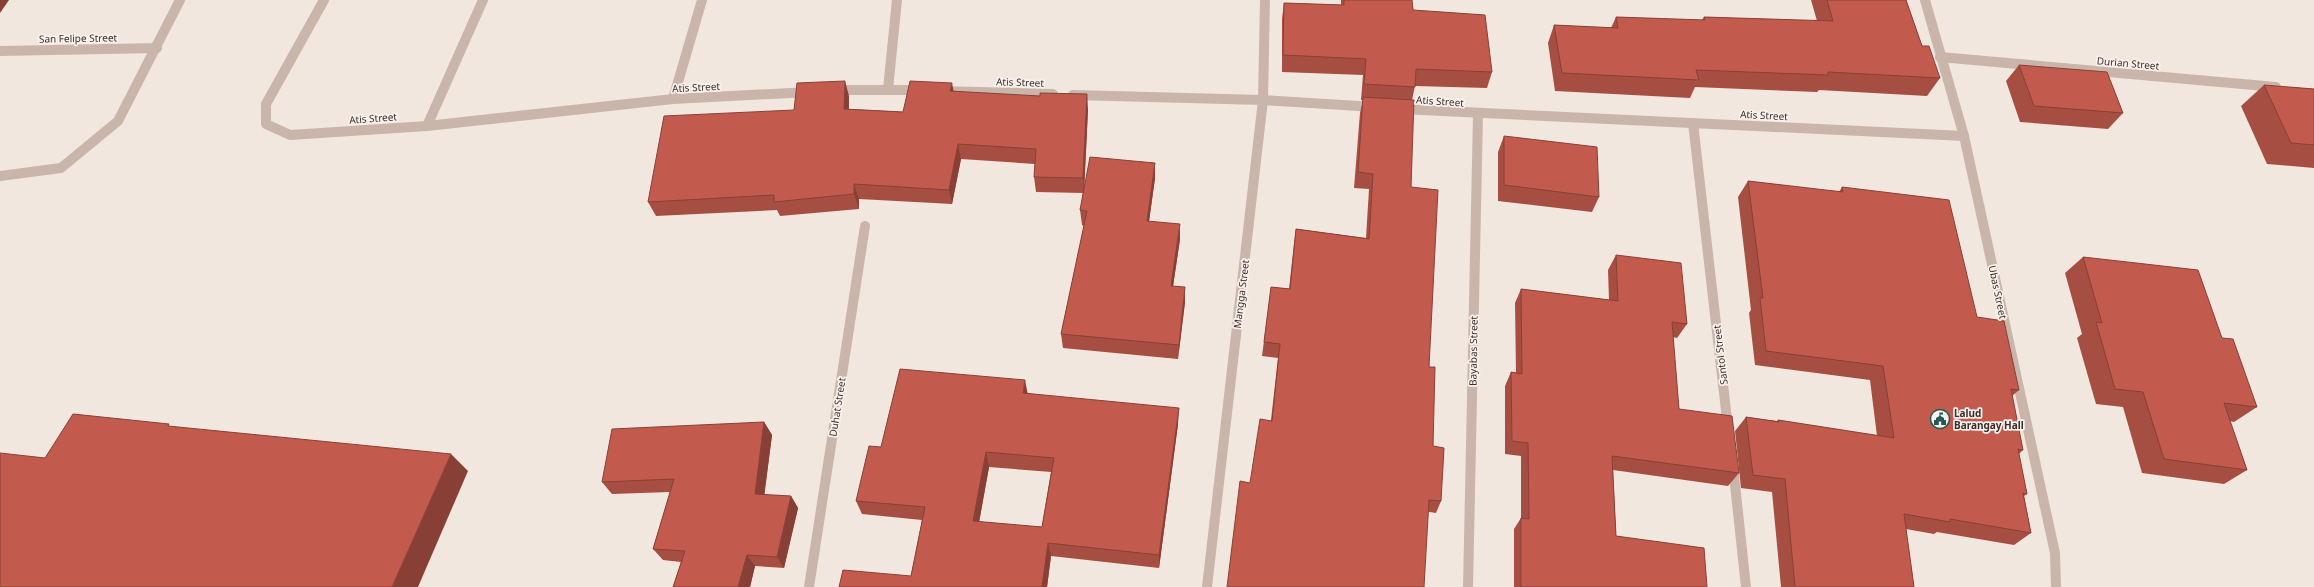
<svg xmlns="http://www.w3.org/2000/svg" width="2314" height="587" viewBox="0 0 2314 587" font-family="'Noto Sans',sans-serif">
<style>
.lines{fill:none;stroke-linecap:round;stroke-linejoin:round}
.minor{stroke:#cab5ab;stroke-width:10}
.tertiary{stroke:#cab5ab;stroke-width:10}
.wall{fill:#a74e42;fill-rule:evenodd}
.shaded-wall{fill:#884036}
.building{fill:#c25b4d;stroke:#884036;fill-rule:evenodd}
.labels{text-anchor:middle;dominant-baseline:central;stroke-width:3.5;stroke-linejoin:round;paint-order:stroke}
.street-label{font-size:10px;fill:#382d2a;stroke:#faf1ec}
.poi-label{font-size:10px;font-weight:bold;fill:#382d2a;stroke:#faf1ec;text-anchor:start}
</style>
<rect width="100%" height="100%" fill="#f2e7df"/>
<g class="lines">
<!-- minor -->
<path class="minor" d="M324 0 266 104V124L290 135 427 126 673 99 810 92
M0 51 157 48
M1940 57 2276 87
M888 89 897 0
M834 90H921
M939 91 1053 94
M1073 95 1263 100 1375 107
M673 99 702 0
M1401 109 1964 136
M1693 123 1728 428
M427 126 483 0
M0 176 61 168 118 121 180 0
M1733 466 1746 587
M809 587 865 226
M1207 587 1263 100 1265 0
M1468 587 1478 114"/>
<!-- tertiary -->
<path class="tertiary" d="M1925 0 1964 136 2055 553 2056 587"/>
</g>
<!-- wall -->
<path class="wall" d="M1341 0H1412L1413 10 1492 72 1487 88 1415 86 1412 100 1411 187 1429 367 1433 446 1441 501 1436 513 1250 483 1271 420 1278 358 1262 356 1271 287 1289 289 1294 244 1296 229 1366 238 1369 189 1354 188 1360 113 1363 100H1361L1363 75 1282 72V19L1284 3 1341 5Z
M1811 0H1906L1922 46 1940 78 1927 96 1819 90 1817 92 1695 87 1690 98 1555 91 1548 43 1554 25 1611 28 1616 17 1702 20 1704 17 1817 21Z
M2019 65 2123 113 2108 129 2020 122 2006 81Z
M2264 85 2314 89V168L2267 164 2241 106Z
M953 92 1088 109 1084 189 1155 178 1149 221 1180 239 1173 286 1185 302 1178 359 1063 348 1061 334 1084 226 1082 225 1080 210 1083 193 1036 192 1034 177 1035 164 961 159 952 204 859 199V209L780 216 777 210 656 216 648 202 794 110 849 96V109L903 112Z
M1504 136 1599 197 1592 212 1498 201V152Z
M1748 181 1839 192 1842 187 1977 317 2019 390 2012 396 2023 450 2019 454 2027 494 2024 496 2031 533 2014 545 1937 532 1934 534 1906 529 1914 587H1781L1772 492 1741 488 1735 431 1746 417 1777 421 1778 420 1877 436 1870 380 1755 365 1749 313 1751 310 1738 197Z
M1616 255 1687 324 1677 338 1673 337 1679 409 1739 473 1728 486 1613 470 1616 536 1707 587H1514V529L1521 518V456L1505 454V386L1511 372 1516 373 1515 303 1521 289 1609 300 1608 270Z
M2083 257 2222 338 2257 407 2234 422 2230 421 2247 470 2224 484 2142 473 2123 407 2096 404 2077 338 2082 334 2065 273Z
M1028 393 1178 424 1159 568 1051 556 1047 587H839L911 576 922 520 862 514 856 501 881 447ZM989 467 1051 472 1042 527 979 522Z
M764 422 772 435 764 495 791 496 798 508 784 568 755 566 750 587H673L681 562 663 560 653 549 670 492 612 494 602 482Z"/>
<!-- shaded-wall -->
<path class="shaded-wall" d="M0 0H9L0 13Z
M845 81 849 96 848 124 844 109Z
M952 83 955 98 950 91Z
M1087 94 1088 109 1084 193 1083 178Z
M958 144 961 159 952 204 949 190Z
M1155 163V178L1147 236V221Z
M854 184 859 199V209L854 194Z
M1180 224V239L1171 300V286Z
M1185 287V302L1178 359 1179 345Z
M1025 380 1028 395 1023 393Z
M1179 408 1178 424 1159 568V555Z
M764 422 772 435 763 506 755 494Z
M986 452 989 467 977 534 973 521Z
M451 454 468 471 418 587H392Z
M791 496 798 508 784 568 777 557Z
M1048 543 1051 556 1047 587H1042Z
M747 555 755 566 750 587H738Z"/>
<!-- building -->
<path class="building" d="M1344 0H1412L1413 10 1485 15 1492 72 1416 69 1415 87 1364 84 1366 59 1283 55 1284 3 1344 5Z
M1827 0H1906L1922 46H1929L1940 78 1828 72V75L1696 70 1699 80 1562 73 1554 25 1618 28 1616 17 1705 20 1704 17 1833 21Z
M2019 65 2107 72 2123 113 2034 106Z
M845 81 844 109 903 112 910 81 952 83 950 91 1040 96V93L1087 94 1083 178 1034 177 1036 149 958 144 949 190 854 184V194L774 202V195L648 202 664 116 794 110 797 83Z
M2264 85 2314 89V145L2291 143Z
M1363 97 1414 100 1411 187 1438 190 1429 367H1435L1433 446 1444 448 1441 501 1429 500 1424 587H1227L1240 481 1250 483 1260 419 1272 421 1280 344 1264 342 1271 287 1290 289 1296 229 1369 239 1373 174 1358 172Z
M1504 136 1597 147 1599 197 1504 185Z
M1090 157 1155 163 1147 221 1180 224 1171 286 1185 287 1179 345 1061 334 1087 211 1080 210Z
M1748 181 1843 192 1842 187 1949 200 1977 317 2004 321 2019 390 2011 389 2023 450 2018 449 2027 494 2023 493 2031 533 1950 519V522L1904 514 1914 587H1795L1785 479 1753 475 1746 417 1779 422 1778 420 1894 438 1883 366 1766 351 1760 298H1763Z
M1616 255 1681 263 1687 324 1672 322 1679 409 1732 416 1739 473 1612 456 1616 536 1704 548 1707 587H1521V518L1529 519 1528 443 1512 441 1511 372 1522 374 1521 289 1618 301Z
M2083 257 2198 270 2222 338 2233 339 2257 407 2224 403 2247 470 2164 459 2143 392 2115 389 2096 322 2102 323Z
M900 369 1025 380 1023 393 1179 408 1159 555 1048 543 1042 587H839L843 570 911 576 925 507 856 501 869 446 881 447ZM986 452 1054 458 1042 527 973 521Z
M73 414 169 424 168 426 451 454 392 587H0V453L45 458Z
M764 422 755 494 791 496 777 557 747 555 738 587H673L685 551 653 549 674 479 602 482 612 429Z"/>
<!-- icons -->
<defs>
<symbol id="civic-ring" viewBox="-11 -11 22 22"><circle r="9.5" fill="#faf1ec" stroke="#215955" stroke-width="1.5"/><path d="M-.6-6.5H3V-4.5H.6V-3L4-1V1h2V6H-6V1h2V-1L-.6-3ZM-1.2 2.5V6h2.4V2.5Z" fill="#215955"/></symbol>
</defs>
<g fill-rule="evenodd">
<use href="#civic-ring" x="1929" y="408" width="22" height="22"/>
</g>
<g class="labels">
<!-- street labels -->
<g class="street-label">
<text transform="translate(78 38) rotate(-1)">San Felipe Street</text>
<text transform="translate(2128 63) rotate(5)">Durian Street</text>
<text transform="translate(1020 82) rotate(2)">Atis Street</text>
<text transform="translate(696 87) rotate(-3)">Atis Street</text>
<text transform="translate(1440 101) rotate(4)">Atis Street</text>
<text transform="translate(1764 115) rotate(3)">Atis Street</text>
<text transform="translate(373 118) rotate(-4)">Atis Street</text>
<text transform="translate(1998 292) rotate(78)">Ubas Street</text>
<text transform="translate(1241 294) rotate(-83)">Mangga Street</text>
<text transform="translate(1473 351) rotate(-89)">Bayabas Street</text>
<text transform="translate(1720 355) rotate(-97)">Santol Street</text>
<text transform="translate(837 407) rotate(-81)">Duhat Street</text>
</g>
<!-- poi labels -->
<g class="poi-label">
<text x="1954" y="413">Lalud<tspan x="1954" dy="12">Barangay Hall</tspan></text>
</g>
</g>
</svg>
